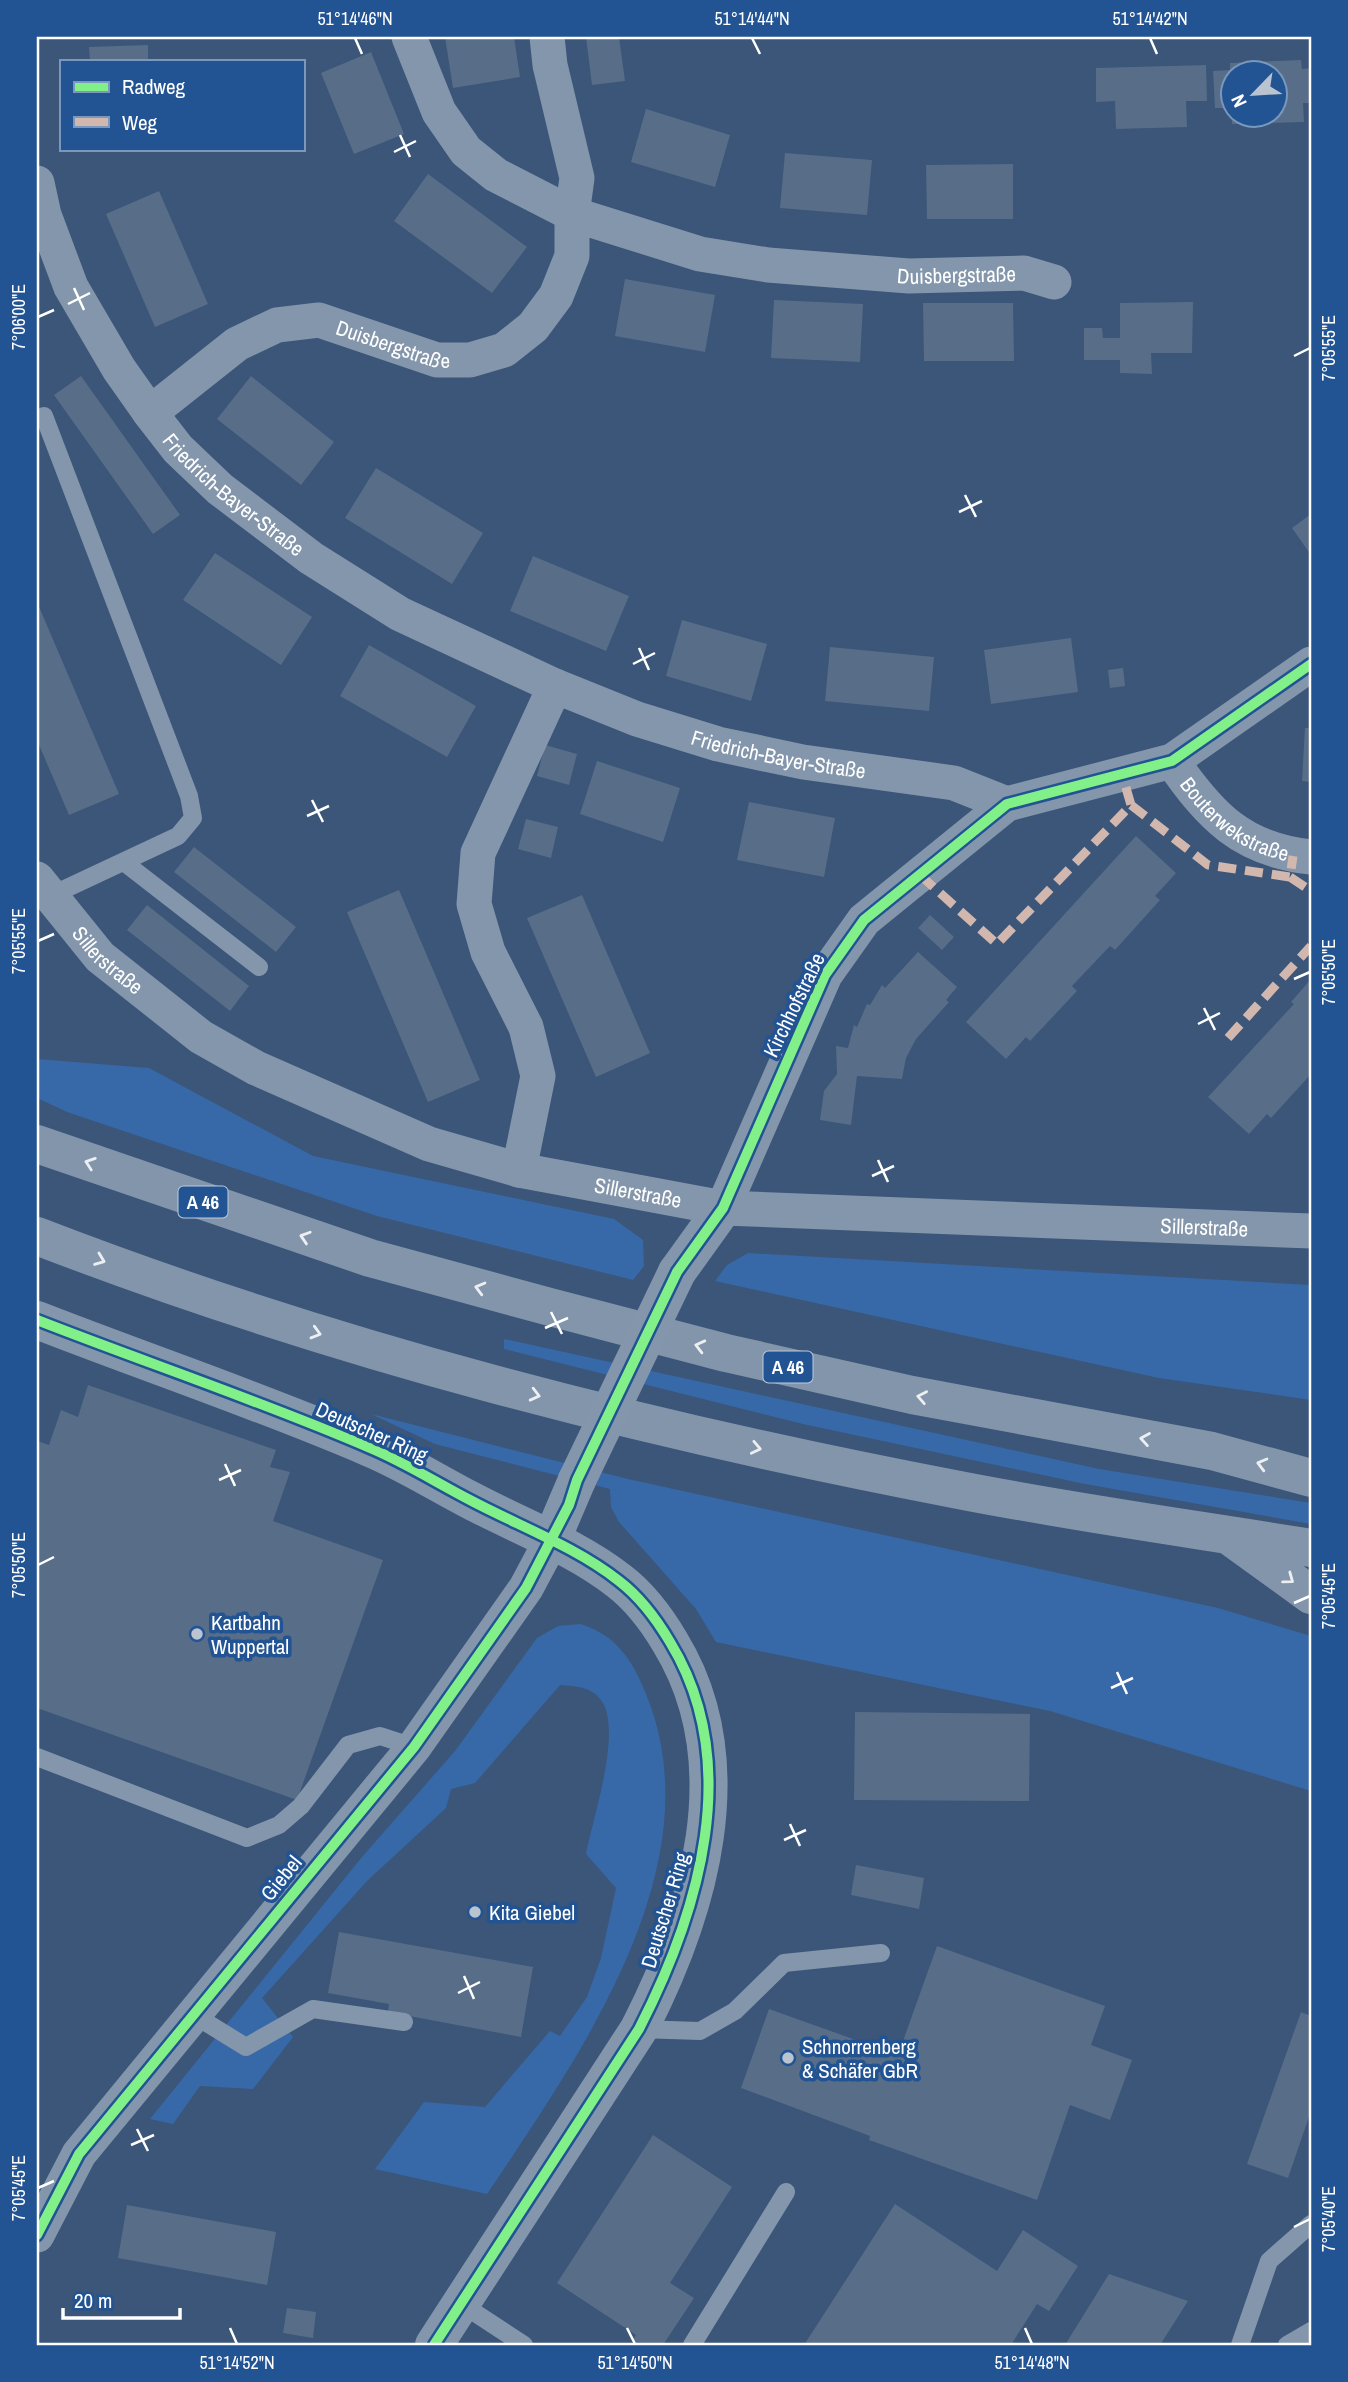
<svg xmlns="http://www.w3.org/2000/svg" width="1348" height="2382" viewBox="0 0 1348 2382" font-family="'Archivo Narrow',sans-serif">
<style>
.green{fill:#3769a8}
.building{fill:#586d88}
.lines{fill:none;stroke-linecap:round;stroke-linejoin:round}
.service{stroke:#8496ab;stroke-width:18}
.minor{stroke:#8496ab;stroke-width:35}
.tertiary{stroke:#8496ab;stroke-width:38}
.motorway{stroke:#8295ab;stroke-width:38}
.tertiary-bridge{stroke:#8496ab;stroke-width:38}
.quiet{stroke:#d1b7ad;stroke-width:9;stroke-dasharray:18 9;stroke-linecap:butt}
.cycleway-casing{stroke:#225392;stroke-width:15}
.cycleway{stroke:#82f089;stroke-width:10}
.oneway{stroke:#eceff2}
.ticks{fill:none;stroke:#fff;stroke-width:2.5}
.poi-dot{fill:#bac4d0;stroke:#225392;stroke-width:2.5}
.labels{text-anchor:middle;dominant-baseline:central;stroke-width:7;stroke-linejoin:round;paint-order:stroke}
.shield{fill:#225392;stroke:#bdcbde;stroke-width:2}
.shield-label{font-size:19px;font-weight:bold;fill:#fff}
.street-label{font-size:21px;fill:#fff;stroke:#225392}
.poi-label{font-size:21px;fill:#fff;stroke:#225392;text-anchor:start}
.neatline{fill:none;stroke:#fff;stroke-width:2.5}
.ticks-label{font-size:18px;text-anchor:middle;fill:#fff}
</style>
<rect width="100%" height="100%" fill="#3b5679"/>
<!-- green -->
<path class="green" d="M37 1059 149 1068 313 1156 614 1219 643 1240 644 1266 633 1280 377 1216 67 1112 37 1098Z
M748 1253 1311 1285V1400L1159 1378 715 1281 727 1265Z
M504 1339 1099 1469 1311 1503V1524L1085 1484 803 1424 504 1349Z
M371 1414 628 1479 1218 1608 1311 1636V1791L1050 1711 716 1642 696 1609 619 1522 611 1507 610 1489 435 1444Z
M580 1624C618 1635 634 1663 648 1699 714 1870 577 2059 487 2194L375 2169 424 2102 485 2107 550 2031 560 2036 587 1997 601 1958 616 1888 586 1854C593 1817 621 1736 603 1703 594 1687 576 1686 560 1685L475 1783 451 1789 446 1808 367 1881 262 1998 293 2037 253 2089 200 2086 173 2124 150 2119 362 1857 455 1751 537 1638 558 1626Z"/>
<!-- building -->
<path class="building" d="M445 37H514L520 77 453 88Z
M586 37H619L625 81 592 85Z
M148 45V61H90L89 47Z
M371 52 404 134 354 154 321 73Z
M1301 60 1302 69 1311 68V103H1303L1304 122 1232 124V116H1274V74H1232V108H1215L1213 71 1230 70V63Z
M1206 65 1207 101H1186L1187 127 1116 129 1115 101 1096 102V68Z
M646 109 730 135 715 187 631 162Z
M785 153 872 160 867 215 780 208Z
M1013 164V219H927L926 165Z
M428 174 527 247 492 293 394 221Z
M159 191 208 304 155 327 106 214Z
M625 279 715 295 705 352 615 336Z
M774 300 863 304 860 362 771 358Z
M1193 302 1192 353H1151L1152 374 1120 373V360H1084V328H1102L1103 338H1120V303Z
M923 303H1013L1014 361H924Z
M81 376 180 515 153 534 54 395Z
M251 376 334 442 301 485 217 419Z
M376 468 483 533 452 584 345 518Z
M1311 514V555L1292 528Z
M215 553 312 617 281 665 183 600Z
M533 556 629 596 606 651 510 611Z
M37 602 119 794 69 815 37 740Z
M682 620 767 644 751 701 666 676Z
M1071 638 1078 692 991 704 984 650Z
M369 645 476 706 447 757 340 696Z
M830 647 934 657 929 711 825 701Z
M1123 668 1125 686 1110 688 1108 670Z
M1305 728H1311V782L1302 781Z
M545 745 577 754 569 785 537 776Z
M597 761 680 788 663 842 580 814Z
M749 802 835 818 824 877 737 860Z
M526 819 558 827 551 858 518 849Z
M1136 836 1176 873 1155 896 1160 900 1115 950 1110 946 1072 986 1077 991 1030 1041 1026 1037 1006 1059 966 1022Z
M194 847 296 927 276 952 174 872Z
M399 890 480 1080 428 1102 347 912Z
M582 895 650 1053 596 1077 527 918Z
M147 905 249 986 230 1011 127 930Z
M930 915 954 937 942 950 918 928Z
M918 952 957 987 946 1000 949 1002 916 1039 906 1058 902 1079 857 1076 851 1125 820 1120 824 1091 837 1074 836 1046 848 1048 854 1025 857 1027 867 1004 870 1005 882 985 885 988Z
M1311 979V1074L1271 1118 1267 1114 1249 1134 1208 1097 1294 1004 1291 1002Z
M88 1385 276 1450 270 1467 290 1472 273 1521 383 1560 297 1800 37 1708V1441L49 1445 61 1410 78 1417Z
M855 1712 1030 1714 1029 1801 854 1800Z
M856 1865 924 1878 919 1909 851 1895Z
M339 1932 533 1967 521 2037 388 2012 389 2004 328 1993Z
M937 1946 1105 2006 1091 2045 1132 2060 1110 2120 1070 2105 1037 2200 869 2140 870 2136 741 2088 769 2009 898 2055Z
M1301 2012 1311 2016V2111L1288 2178 1247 2164Z
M653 2135 732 2187 670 2283 694 2298 663 2345H638L632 2341 636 2335 557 2283Z
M895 2204 997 2271 1023 2230 1078 2266 1049 2311 1037 2304 1011 2345H804Z
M127 2205 276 2232 267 2285 118 2258Z
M1109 2274 1188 2301 1160 2345H1065Z
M287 2308 316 2312 313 2338 283 2333Z"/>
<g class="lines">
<!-- service -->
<path class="service" d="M44 416 189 796 193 818 178 836 50 896
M125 863 259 967
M37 1757 247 1838 279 1825 301 1806 348 1745 380 1736 414 1747
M194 2015 246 2047 313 2009 404 2022
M639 2029 700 2031 735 2011 784 1963 881 1953
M460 2303 524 2345
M692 2345 786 2192
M1240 2345 1269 2261 1311 2224
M1287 2345 1311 2331"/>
<!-- minor -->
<g class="minor">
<path id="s1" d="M409 37 439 112 466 151 496 175 572 214 700 254 768 265 909 276 1024 273 1054 282"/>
<path id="s2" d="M37 183 44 215 71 287 119 369 150 413 178 449 220 489 311 558 400 614 555 686 637 719 718 744 803 762 954 783 1007 804"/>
<path id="s3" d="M150 413 237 344 277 325 319 320 437 360H470L504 350 533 327 556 296 572 256V214L577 178 550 65 547 37"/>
<path id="s4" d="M1172 761C1210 816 1242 850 1311 857"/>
<path id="s5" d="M37 879 100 957 201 1037 256 1068 429 1144 519 1170 723 1208 1311 1231"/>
<path d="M519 1170 538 1076 526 1027 488 952 474 904 478 853 555 686"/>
<path d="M723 1208 825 975 864 920 1007 804 1172 761 1311 664"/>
<path d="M37 2235 79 2154 414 1747 526 1588 551 1541"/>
</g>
<!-- tertiary -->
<path class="tertiary" d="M677 1272 723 1208
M37 1320C147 1363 261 1401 370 1448 404 1462 437 1483 470 1500 519 1526 576 1547 619 1581 640 1597 657 1620 670 1642 744 1763 699 1912 639 2029L434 2345
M551 1541 577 1480"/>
<!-- motorway -->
<path class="motorway" d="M37 1144 370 1258 550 1307 726 1353 912 1395 1212 1451 1311 1478
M37 1236C335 1351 645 1430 959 1490 1076 1513 1194 1529 1311 1548
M1231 1537 1311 1595"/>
<!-- tertiary-bridge -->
<path class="tertiary-bridge" d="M577 1480 677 1272"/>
<!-- quiet -->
<path class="quiet" d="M1131 805 1208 865 1290 877 1293 856
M920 875 997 944 1131 805 1122 774
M1290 877 1311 891
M1228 1038 1311 946"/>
<defs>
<path id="cycleway" d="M37 1320C147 1363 261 1401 370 1448 404 1462 437 1483 470 1500 519 1526 576 1547 619 1581 640 1597 657 1620 670 1642 744 1763 699 1912 639 2029L434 2345
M37 2235 79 2154 414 1747 526 1588 569 1505 577 1480 677 1272 723 1208 825 975 864 920 1007 804 1172 761 1311 664"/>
</defs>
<!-- cycleway casing -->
<use href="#cycleway" class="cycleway-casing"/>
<!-- cycleway -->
<use href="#cycleway" class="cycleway"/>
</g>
<!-- one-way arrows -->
<defs><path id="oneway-chevron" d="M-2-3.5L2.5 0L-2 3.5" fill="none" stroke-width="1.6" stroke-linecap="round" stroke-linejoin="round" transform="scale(1.75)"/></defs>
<g class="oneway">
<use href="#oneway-chevron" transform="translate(90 1163) rotate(-161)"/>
<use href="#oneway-chevron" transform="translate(305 1237) rotate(-162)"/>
<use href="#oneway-chevron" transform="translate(100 1260) rotate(21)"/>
<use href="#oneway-chevron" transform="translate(480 1288) rotate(-165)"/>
<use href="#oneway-chevron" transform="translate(316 1333) rotate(16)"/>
<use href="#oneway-chevron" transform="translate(700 1346) rotate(-166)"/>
<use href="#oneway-chevron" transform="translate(535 1395) rotate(14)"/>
<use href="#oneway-chevron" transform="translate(922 1397) rotate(-169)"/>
<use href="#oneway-chevron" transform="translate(1145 1439) rotate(-170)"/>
<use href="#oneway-chevron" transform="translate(756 1448) rotate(12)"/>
<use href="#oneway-chevron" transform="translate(1262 1464) rotate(-165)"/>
<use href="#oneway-chevron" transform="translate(1289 1579) rotate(36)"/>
</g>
<!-- ticks -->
<path class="ticks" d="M355 38 362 54M752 38 760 54M1150 38 1157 54M400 135 410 157M394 152 416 141M74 288 84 310M68 304 90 293M38 317 54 310M1294 356 1310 348M965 495 976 517M959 512 982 501M639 648 649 670M633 664 655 653M312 800 323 822M307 816 329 806M38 941 54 934M1294 979 1310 972M1204 1008 1215 1030M1198 1024 1220 1013M878 1160 888 1182M872 1176 894 1166M551 1312 562 1334M545 1328 568 1318M225 1464 235 1486M219 1480 241 1470M38 1565 54 1557M1294 1603 1310 1596M1117 1672 1127 1694M1111 1688 1133 1678M790 1824 800 1846M784 1840 806 1830M464 1976 474 1999M458 1993 480 1982M137 2129 148 2151M131 2145 154 2135M38 2188 54 2181M1294 2227 1310 2219M230 2328 237 2344M627 2328 635 2344M1025 2328 1032 2344"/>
<!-- markers -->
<g class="poi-dot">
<circle cx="197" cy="1634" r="7"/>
<circle cx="475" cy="1912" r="7"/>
<circle cx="788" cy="2058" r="7"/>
</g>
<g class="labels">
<!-- shield labels -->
<g class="shield">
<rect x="178.5" y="1186.5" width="49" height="31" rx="5"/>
<rect x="763.5" y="1351.5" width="49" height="31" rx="5"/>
</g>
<g class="shield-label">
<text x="203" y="1202">A 46</text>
<text x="788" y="1367">A 46</text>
</g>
<!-- street labels -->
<g class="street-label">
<text stroke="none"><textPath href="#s1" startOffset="644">Duisbergstraße</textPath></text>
<text stroke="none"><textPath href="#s3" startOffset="276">Duisbergstraße</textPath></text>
<text stroke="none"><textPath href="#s2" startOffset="376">Friedrich-Bayer-Straße</textPath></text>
<text stroke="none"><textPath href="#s2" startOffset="987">Friedrich-Bayer-Straße</textPath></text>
<text stroke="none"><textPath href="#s4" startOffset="88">Bouterwekstraße</textPath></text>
<text stroke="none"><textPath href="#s5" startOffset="108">Sillerstraße</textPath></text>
<text transform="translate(794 1005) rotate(-64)">Kirchhofstraße</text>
<text stroke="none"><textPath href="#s5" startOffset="696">Sillerstraße</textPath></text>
<text stroke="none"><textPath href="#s5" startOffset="1264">Sillerstraße</textPath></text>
<text transform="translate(372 1432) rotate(24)">Deutscher Ring</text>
<text transform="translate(281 1878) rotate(-51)">Giebel</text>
<text transform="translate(665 1910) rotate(-73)">Deutscher Ring</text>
</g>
<!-- poi labels -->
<g class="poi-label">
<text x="211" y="1622">Kartbahn<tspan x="211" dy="24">Wuppertal</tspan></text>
<text x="489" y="1912">Kita Giebel</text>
<text x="802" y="2046">Schnorrenberg<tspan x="802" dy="24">&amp; Schäfer GbR</tspan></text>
</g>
</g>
<!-- border -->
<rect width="1348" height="2382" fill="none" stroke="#225392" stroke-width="77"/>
<!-- legend -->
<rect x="60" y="60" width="245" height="91" fill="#225392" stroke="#7a98be" stroke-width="2"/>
<rect x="74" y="82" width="35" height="10" fill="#82f089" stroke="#7a98be" stroke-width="2"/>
<text x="122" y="94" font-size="21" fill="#ffffff">Radweg</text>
<rect x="74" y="117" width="35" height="10" fill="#d1b7ad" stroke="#7a98be" stroke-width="2"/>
<text x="122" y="130" font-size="21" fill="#ffffff">Weg</text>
<!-- north arrow -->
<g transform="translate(1254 94) rotate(245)"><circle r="33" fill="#225392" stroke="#7a98be" stroke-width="2"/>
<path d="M0-5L12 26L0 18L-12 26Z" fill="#bac4d0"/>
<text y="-10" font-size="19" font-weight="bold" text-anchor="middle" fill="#ffffff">N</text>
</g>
<!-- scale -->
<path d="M63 2308v10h117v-10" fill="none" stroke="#ffffff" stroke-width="3.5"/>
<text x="74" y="2308" font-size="21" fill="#ffffff" stroke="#225392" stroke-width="5" paint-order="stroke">20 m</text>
<rect x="38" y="38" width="1272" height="2306" class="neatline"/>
<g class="ticks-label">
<text x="355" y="25">51°14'46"N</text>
<text x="752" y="25">51°14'44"N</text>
<text x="1150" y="25">51°14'42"N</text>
<text transform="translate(19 317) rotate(-90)" y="6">7°06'00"E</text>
<text transform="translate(1329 348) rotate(-90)" y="6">7°05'55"E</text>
<text transform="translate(19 941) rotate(-90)" y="6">7°05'55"E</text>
<text transform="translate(1329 972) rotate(-90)" y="6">7°05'50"E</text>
<text transform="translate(19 1565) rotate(-90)" y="6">7°05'50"E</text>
<text transform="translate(1329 1596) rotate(-90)" y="6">7°05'45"E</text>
<text transform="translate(19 2188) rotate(-90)" y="6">7°05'45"E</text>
<text transform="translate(1329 2219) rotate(-90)" y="6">7°05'40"E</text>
<text x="237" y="2369">51°14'52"N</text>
<text x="635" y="2369">51°14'50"N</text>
<text x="1032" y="2369">51°14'48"N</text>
</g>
</svg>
